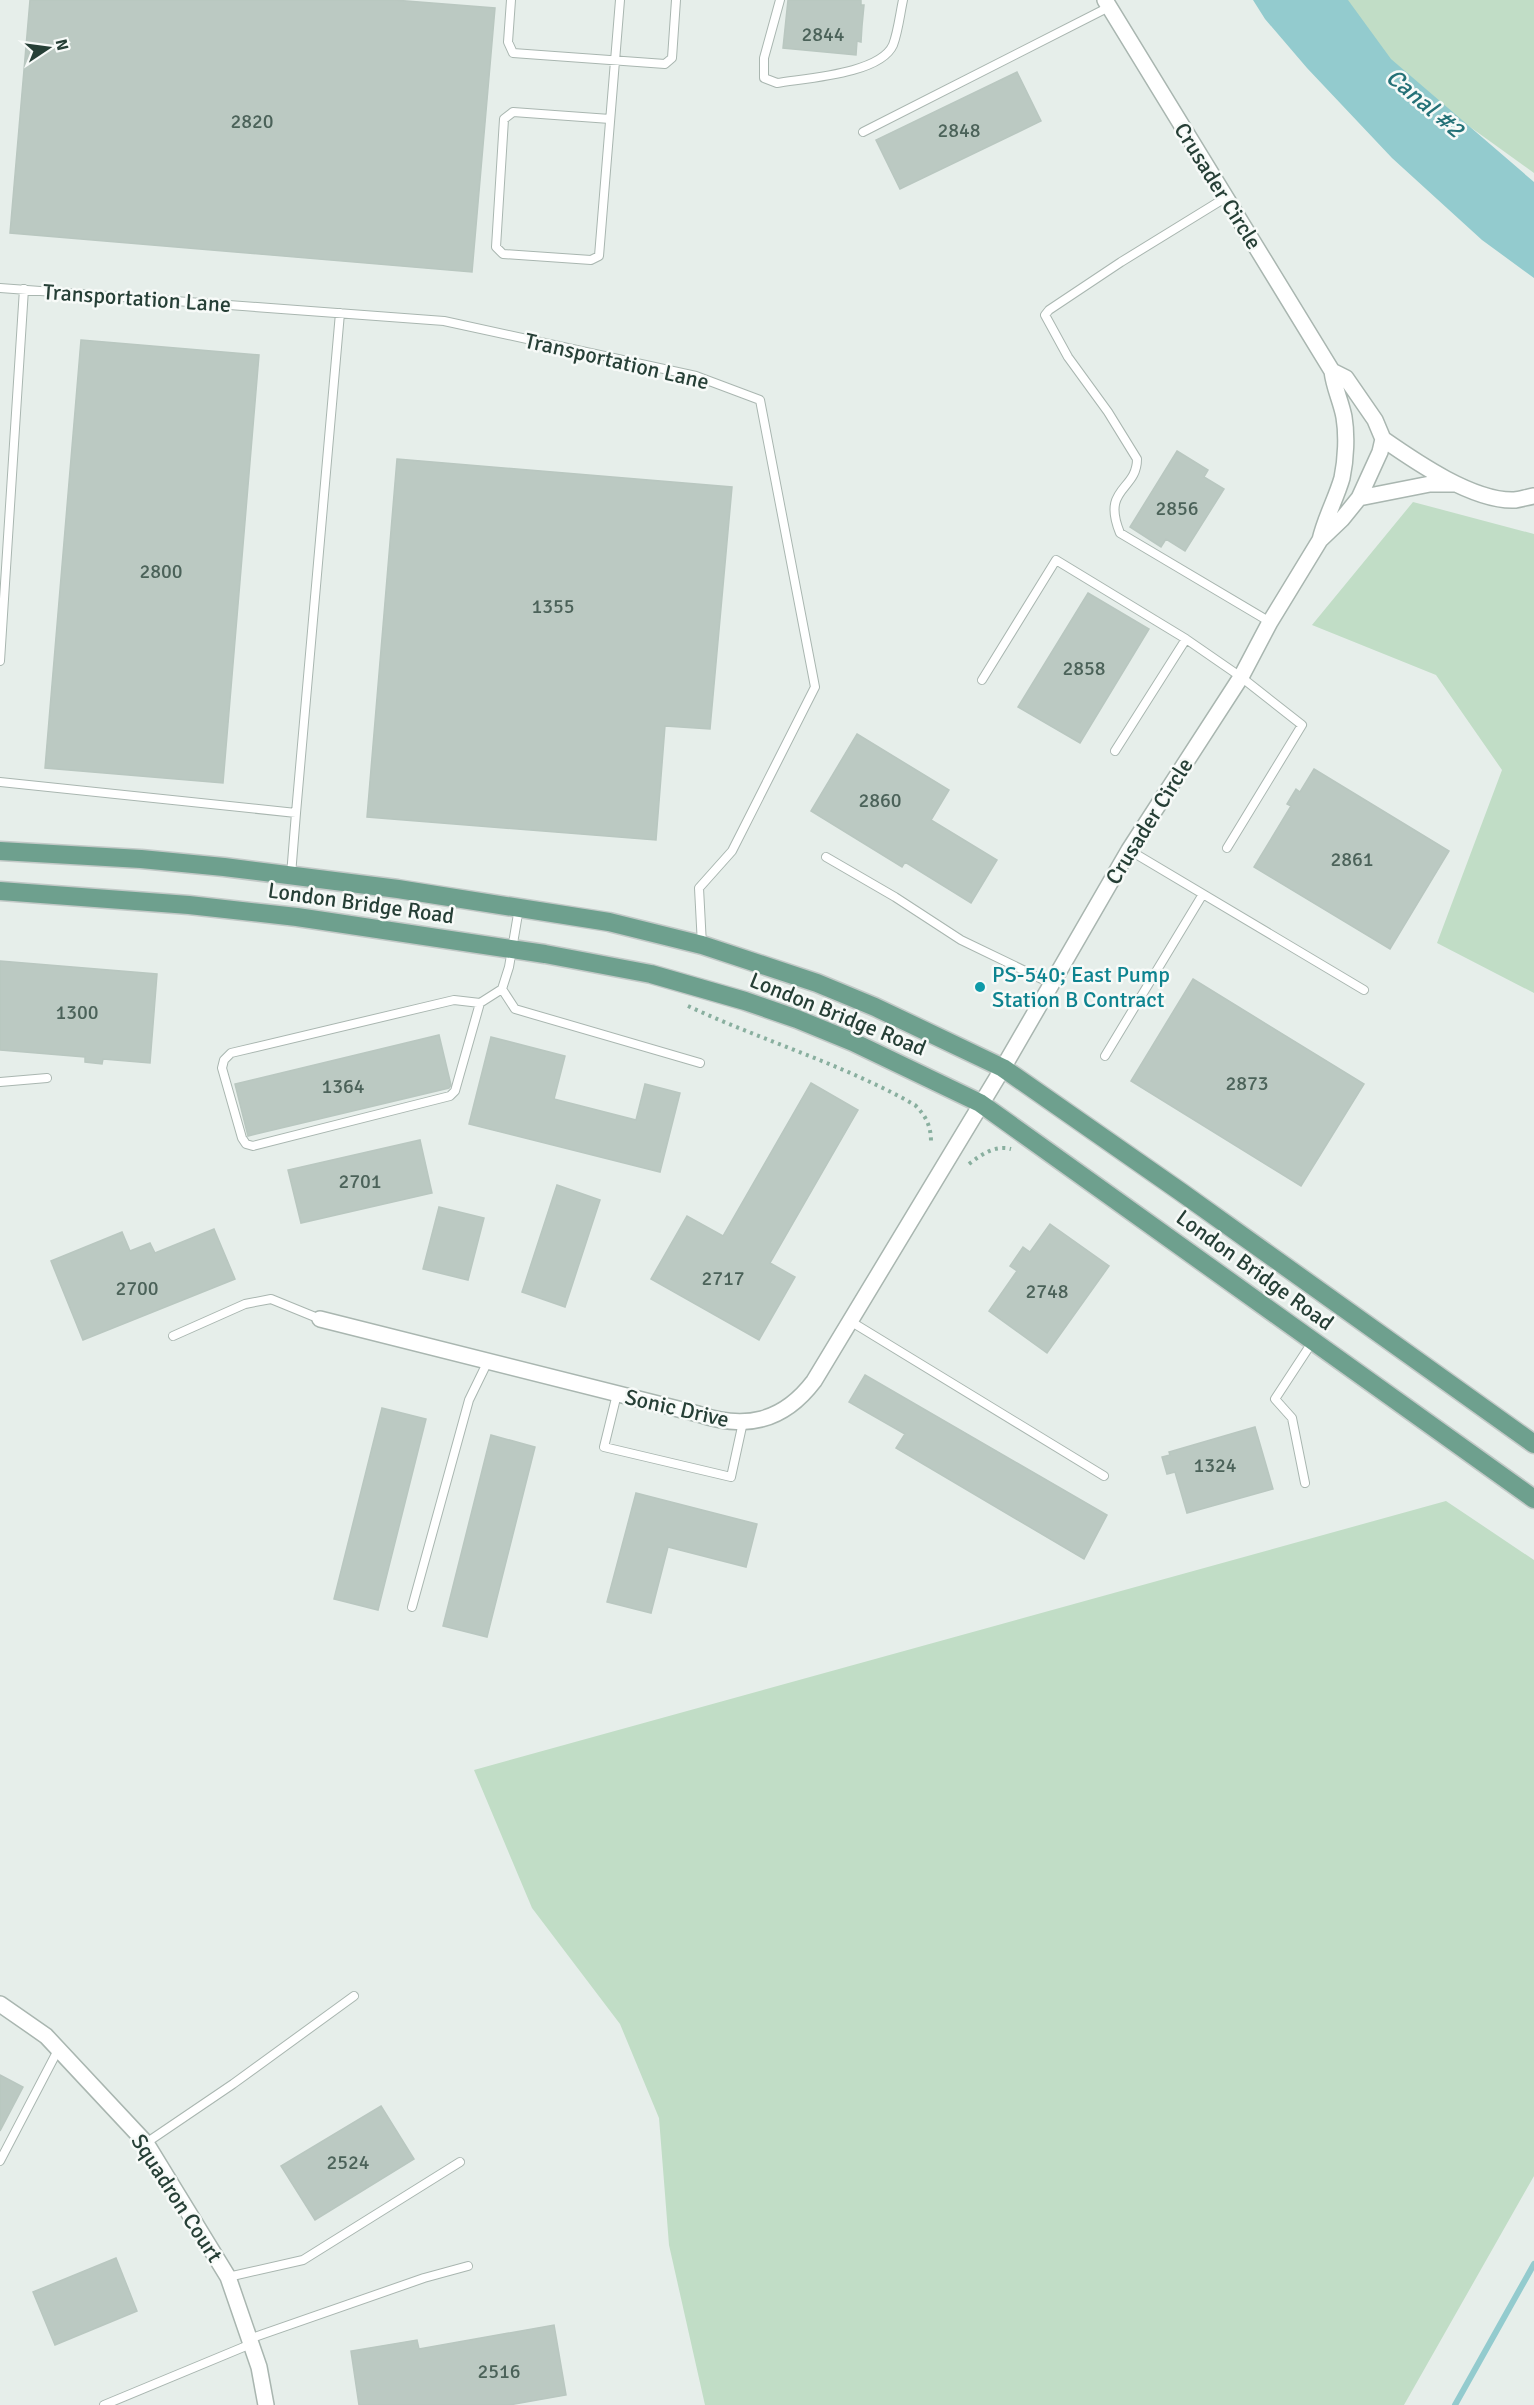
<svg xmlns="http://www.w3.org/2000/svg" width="1534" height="2405" viewBox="0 0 1534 2405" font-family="Signika,sans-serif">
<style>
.green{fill:#c1ddc6}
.water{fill:#93cbce}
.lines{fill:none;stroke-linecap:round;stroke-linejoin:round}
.stream{stroke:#93cbce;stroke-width:6}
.building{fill:#bbc9c2;stroke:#b9c7c0;stroke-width:1.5}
.lane-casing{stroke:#a9b6b0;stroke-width:10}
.street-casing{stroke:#a9b6b0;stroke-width:18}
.primary-casing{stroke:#c2c9c7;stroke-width:21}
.path{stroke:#89af9f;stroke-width:4;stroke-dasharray:3 4.5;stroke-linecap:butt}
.lane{stroke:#fff;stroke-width:8}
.street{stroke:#fff;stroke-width:15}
.primary{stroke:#6ea08e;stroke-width:18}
.culture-dot{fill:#0f9aa8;stroke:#f7faf8;stroke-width:2}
.labels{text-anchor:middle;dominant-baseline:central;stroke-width:5;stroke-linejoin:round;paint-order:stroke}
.number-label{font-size:20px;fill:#4b6259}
.street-label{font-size:22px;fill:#263f36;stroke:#f7faf8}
.culture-label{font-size:22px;fill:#0d838f;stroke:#f7faf8;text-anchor:start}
.water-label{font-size:24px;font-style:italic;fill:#247177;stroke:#f7faf8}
</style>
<rect width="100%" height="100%" fill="#e6eeea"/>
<!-- green -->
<path class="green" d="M1346 0H1534V173L1391 70Z
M1413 502 1534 534V993L1437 943 1502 770 1436 675 1312 625Z
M1446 1501 1534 1560V2176L1404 2405H705L669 2245 659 2118 620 2024 532 1908 474 1770Z"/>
<!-- water -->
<path class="water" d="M1253 0H1348L1391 59 1534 182V278L1482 240 1392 158 1307 68 1265 19Z"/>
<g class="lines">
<!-- stream -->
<path class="stream" d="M1455 2405 1534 2264"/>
</g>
<!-- building -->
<path class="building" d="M30 0H394L495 8 472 272 10 233Z
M788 0H861V5H864L862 26 861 42 857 41 856 55 783 48Z
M1017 72 1041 121 900 189 876 140Z
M81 340 259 355 223 783 45 768Z
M1177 451 1208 470 1204 477 1224 489 1185 551 1166 539 1161 547 1130 527Z
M397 459 732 487 710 729 665 726 656 840 367 817Z
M1088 593 1149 629 1080 743 1018 707Z
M857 734 949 790 931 820 997 860 971 903 905 862 902 867 811 811Z
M1314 769 1449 851 1390 949 1254 867 1291 806 1287 804 1296 789 1300 792Z
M0 961 157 974 150 1063 103 1059 102 1064 85 1062V1057L0 1050Z
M1193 979 1364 1084 1301 1186 1131 1081Z
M439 1035 451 1085 449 1088 248 1136 235 1084Z
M491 1037 565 1056 554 1099 636 1120 645 1084 680 1093 660 1172 469 1124Z
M811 1083 858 1110 770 1263 795 1277 759 1340 651 1279 687 1216 723 1236Z
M420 1140 432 1193 301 1223 288 1170Z
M557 1185 600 1200 565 1307 522 1292Z
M439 1207 484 1218 468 1280 423 1269Z
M1050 1224 1109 1266 1047 1353 989 1311 1017 1271 1010 1266 1023 1247 1030 1252Z
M214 1229 235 1279 83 1340 51 1261 122 1232 130 1251 150 1243 155 1253Z
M865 1375 1107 1515 1084 1559 896 1448 905 1434 849 1402Z
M382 1408 426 1419 378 1610 334 1599Z
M1255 1427 1273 1489 1187 1513 1175 1472 1167 1474 1162 1457 1170 1455 1169 1452Z
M491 1435 535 1447 487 1637 443 1626Z
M636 1493 757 1524 746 1567 668 1547 651 1613 607 1602Z
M0 2075 23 2087 0 2131Z
M381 2106 414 2159 315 2220 281 2166Z
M116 2258 137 2311 55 2345 33 2292Z
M554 2325 566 2395 509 2405H359L351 2351 417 2340 419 2349Z"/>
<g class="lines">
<defs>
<path id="lane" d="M511 0 508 42 513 53 665 64 672 58 676 0
M780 0 764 58V78L777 83C806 78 880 74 893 45 898 32 900 14 903 0
M610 119 513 112 504 119 496 247 503 254 591 260 599 256 620 0
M863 132 1109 7
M1225 198 1121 262 1049 310 1045 315 1068 357 1108 412 1137 459C1137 491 1101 487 1120 533L1270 622
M0 288 444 321 696 376 760 400 815 687 732 851 699 888 702 945
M0 661 24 289
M982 680 1056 560 1186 639 1241 677 1302 725 1227 848
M1115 751 1186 639
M0 782 296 813 340 313
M1129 850 1364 990
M826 857 895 897 961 940 1052 984
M291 875 296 813
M502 989 515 1009 700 1063
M480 1003 454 1000 231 1053 224 1060 222 1068 242 1138 246 1144 253 1146 450 1096 455 1091 480 1003 502 989 509 967 519 908
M1105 1056 1203 894
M0 1082 47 1078
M850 1321 1104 1476
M173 1336 245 1304 271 1299 320 1319
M617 1394 604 1447 731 1477 743 1422
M1305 1483 1292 1418 1275 1399 1313 1341
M412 1607 469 1400 488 1361
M146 2143 233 2084 354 1996
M0 2161 58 2050
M228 2277 303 2260 460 2162
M249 2339 424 2278 468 2266
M104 2405 251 2344"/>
<path id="street" d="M1105 0 1332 371
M1383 439C1416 462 1474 502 1515 500 1521 499 1528 497 1534 496
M1359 498 1430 484H1453
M320 1319 698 1414C745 1430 783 1422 814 1381L1003 1068 1129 850 1241 677 1270 622 1320 540 1342 519 1359 498 1380 452 1383 439 1375 420 1346 378 1332 371C1334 388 1341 401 1344 417 1347 435 1346 459 1342 478 1336 499 1325 518 1320 540
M0 2004 46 2036 146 2143 228 2277 259 2367 266 2405"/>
<path id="primary" d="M0 851 141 859 224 867 398 889 609 922 702 945 817 983 875 1007 1003 1068 1181 1192 1534 1444
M0 891 189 905 297 917 545 954 651 974 745 1001 797 1019 853 1042 980 1103 1534 1499"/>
</defs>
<!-- lane casing -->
<use href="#lane" class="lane-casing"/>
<!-- street casing -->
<use href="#street" class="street-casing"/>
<!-- primary casing -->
<use href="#primary" class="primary-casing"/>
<!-- path -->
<path class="path" d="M688 1006C763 1041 843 1064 915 1105 926 1116 931 1126 931 1142
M969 1164C982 1154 995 1145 1011 1149"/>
<!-- lane -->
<use href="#lane" class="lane"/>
<!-- street -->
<use href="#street" class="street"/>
<!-- primary -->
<use href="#primary" class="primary"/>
</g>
<!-- markers -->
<circle class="culture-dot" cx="980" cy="987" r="6"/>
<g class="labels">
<!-- number labels -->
<g class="number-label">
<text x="823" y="34">2844</text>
<text x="252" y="121">2820</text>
<text x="959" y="130">2848</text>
<text x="1177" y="508">2856</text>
<text x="161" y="571">2800</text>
<text x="553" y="606">1355</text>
<text x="1084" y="668">2858</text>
<text x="880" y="800">2860</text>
<text x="1352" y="859">2861</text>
<text x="77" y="1012">1300</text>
<text x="1247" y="1083">2873</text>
<text x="343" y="1086">1364</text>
<text x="360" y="1181">2701</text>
<text x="723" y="1278">2717</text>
<text x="137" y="1288">2700</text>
<text x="1047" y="1291">2748</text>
<text x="1215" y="1465">1324</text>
<text x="348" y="2162">2524</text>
<text x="499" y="2371">2516</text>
</g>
<!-- street labels -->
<g class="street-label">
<text transform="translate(1218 186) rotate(58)">Crusader Circle</text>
<text transform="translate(137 298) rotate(4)">Transportation Lane</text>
<text transform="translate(617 361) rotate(13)">Transportation Lane</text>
<text transform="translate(1149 821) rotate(-58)">Crusader Circle</text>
<text transform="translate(361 903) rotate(8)">London Bridge Road</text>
<text transform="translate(838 1014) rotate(22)">London Bridge Road</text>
<text transform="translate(1255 1270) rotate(36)">London Bridge Road</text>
<text transform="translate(677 1408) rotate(13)">Sonic Drive</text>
<text transform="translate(177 2198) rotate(57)">Squadron Court</text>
</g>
<!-- culture labels -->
<g class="culture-label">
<text x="992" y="974">PS-540; East Pump<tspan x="992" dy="25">Station B Contract</tspan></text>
</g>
<!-- water labels -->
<g class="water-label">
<text transform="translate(1425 103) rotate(40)">Canal #2</text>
</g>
</g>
<!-- north arrow -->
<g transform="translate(48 48) rotate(77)" stroke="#f7faf8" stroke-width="4.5" paint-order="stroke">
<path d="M0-4.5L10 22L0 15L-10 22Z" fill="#263f36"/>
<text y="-9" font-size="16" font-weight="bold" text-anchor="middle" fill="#263f36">N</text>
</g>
</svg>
